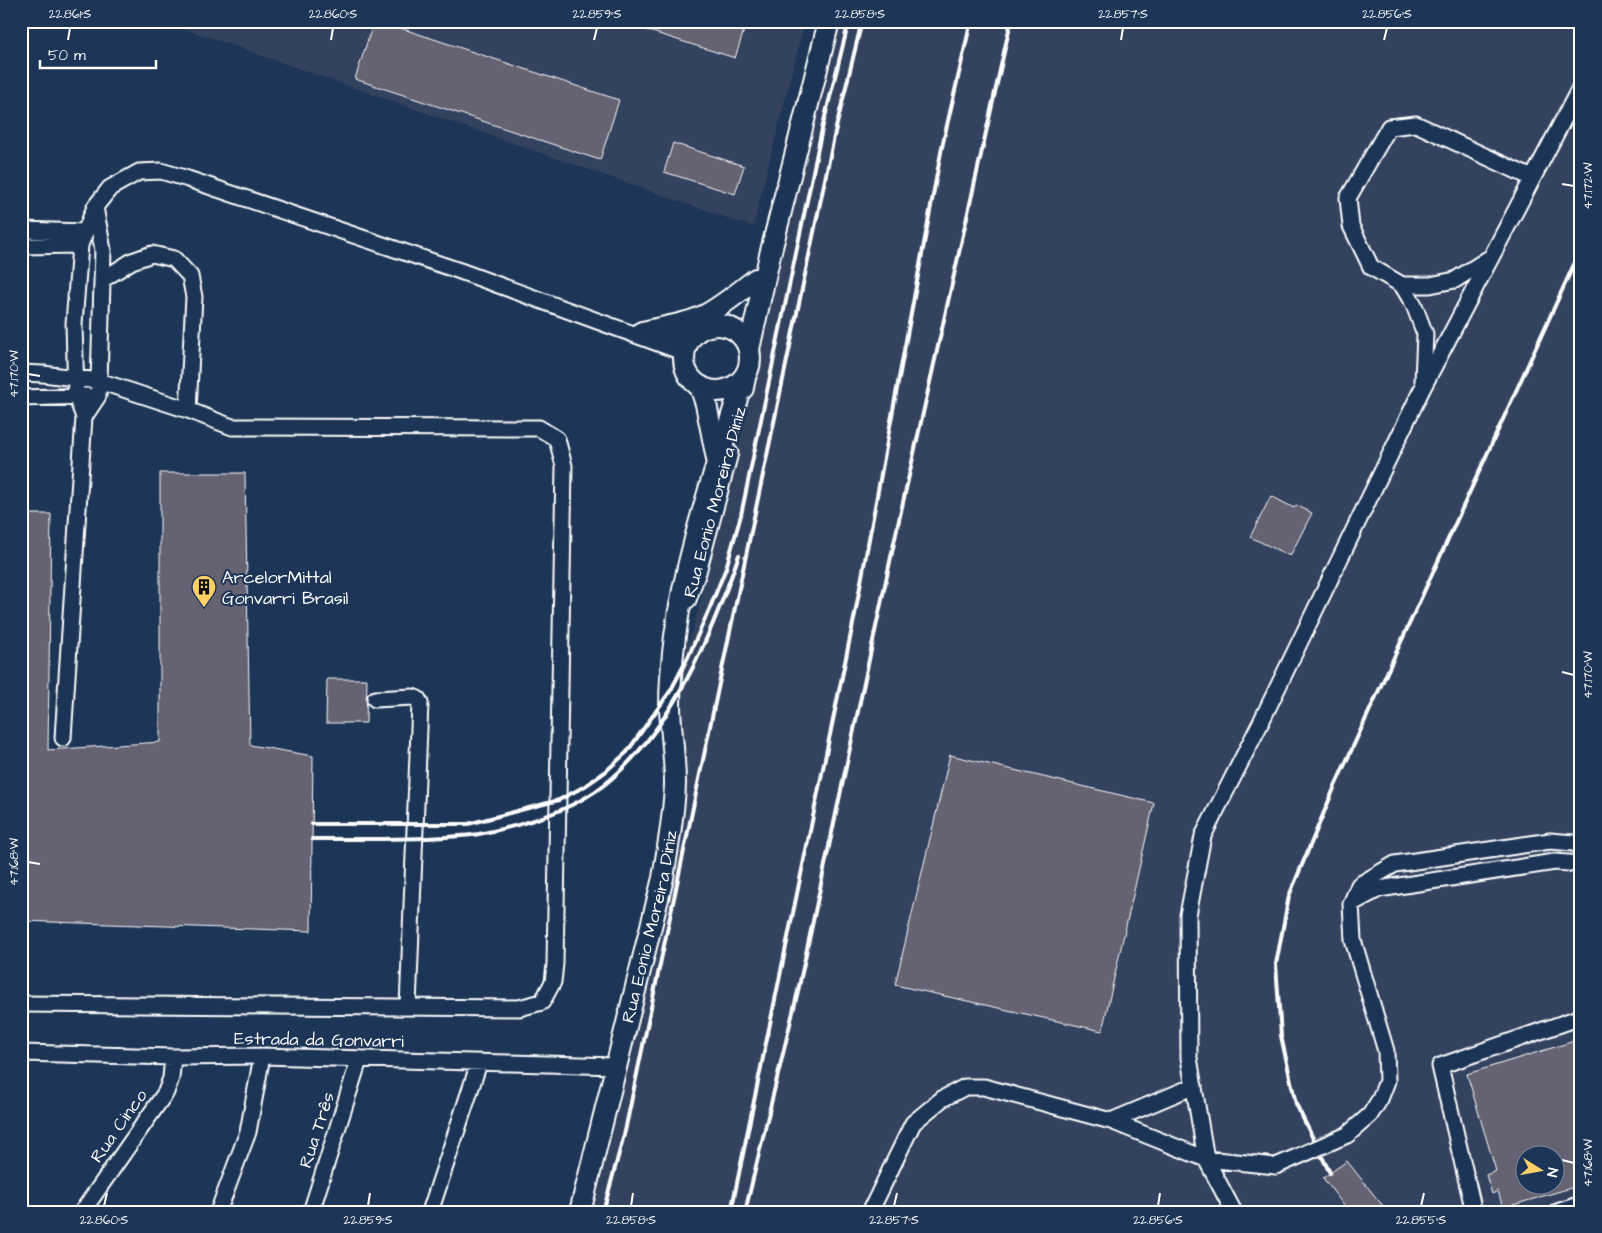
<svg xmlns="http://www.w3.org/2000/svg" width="1602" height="1233" viewBox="0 0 1602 1233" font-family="'Architects Daughter',sans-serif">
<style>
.built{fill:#33425f;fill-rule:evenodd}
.building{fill:#656271;stroke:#fff;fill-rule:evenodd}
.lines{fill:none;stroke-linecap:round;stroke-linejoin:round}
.minor-casing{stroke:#fff;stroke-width:19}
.major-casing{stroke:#fff;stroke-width:24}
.minor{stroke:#1d3557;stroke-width:15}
.major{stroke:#1d3557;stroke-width:20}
.rail{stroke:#fff;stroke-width:4}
.minor-bridge-casing{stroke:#fff;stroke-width:19;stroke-linecap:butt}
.minor-bridge{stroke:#1d3557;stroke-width:15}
.ticks{fill:none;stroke:#fff;stroke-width:2}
.labels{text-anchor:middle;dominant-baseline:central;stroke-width:4;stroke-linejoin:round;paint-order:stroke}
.street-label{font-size:18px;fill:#fff;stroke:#1d3557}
.poi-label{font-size:18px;fill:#fff;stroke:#1d3557;text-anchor:start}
.neatline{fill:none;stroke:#fff;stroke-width:2}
.ticks-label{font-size:12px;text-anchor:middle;fill:#fff}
</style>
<rect width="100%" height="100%" fill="#1d3557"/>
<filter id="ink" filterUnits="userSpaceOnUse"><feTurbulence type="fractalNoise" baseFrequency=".02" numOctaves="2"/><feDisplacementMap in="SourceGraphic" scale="10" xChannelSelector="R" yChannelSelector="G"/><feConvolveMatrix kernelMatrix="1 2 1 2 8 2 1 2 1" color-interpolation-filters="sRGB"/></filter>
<g filter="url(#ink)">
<!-- built -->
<path class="built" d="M162 21H805L753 227Z
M839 21H1581V1212H586L678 836 677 665 693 630 759 364V345L771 290ZM1524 1156H1554V1186H1524Z"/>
<!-- building -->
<path class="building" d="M374 21H379L619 100 600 160 355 79Z
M628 21H747L735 58 627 24Z
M673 143 744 166 735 194 664 172Z
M160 473H245L250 745 313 756 311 931 21 921V514H51L48 750 160 742Z
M1271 496 1294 508 1296 505 1312 513 1290 556 1250 537Z
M327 679H367L366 723H326Z
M950 755 1154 803 1102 1031 895 985Z
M1581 1039V1185L1503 1208 1498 1191 1492 1194 1486 1175 1496 1171 1467 1074ZM1524 1156H1554V1186H1524Z
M1347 1161 1378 1200 1389 1212H1349L1323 1178Z"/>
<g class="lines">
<defs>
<path id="minor" d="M21 230 85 232
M21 246 80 245
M1491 257 1455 280 1430 285H1402L1371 267 1351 226 1348 198 1389 127 1416 124 1532 178
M102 280 132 261 152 254 174 259 190 276 194 297 188 410
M1402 285 1414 305 1425 334 1423 381
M650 333 690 339
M21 373 43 374 99 381 188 410 232 427 539 428 557 439 564 466 555 964 553 982 542 1002 519 1008 21 1004
M745 390 750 366
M21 398 87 396
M84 417 98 396 99 381 103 250 95 207
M688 600 698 572 730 453
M375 699 413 697 418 699 420 703 408 1007
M63 738 84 417 76 396 74 324 80 245 95 207 110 188 139 172 161 171 188 179 460 271 677 350 685 352
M1351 904 1379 889 1555 862 1581 864
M21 1053 173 1057 262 1056 616 1066
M1111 1121 1194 1086
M1347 1135 1370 1115 1380 1099 1387 1081 1386 1051 1353 940 1351 904 1359 885 1395 864 1550 841 1574 843 1581 847
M82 1212 166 1092 171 1078 173 1057
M218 1212 248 1132 262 1056
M311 1212 359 1060
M430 1212 479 1063
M870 1212 913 1123 942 1099 965 1087H984L1111 1121 1206 1159 1276 1166
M1234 1212 1206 1159 1189 1058 1188 915 1203 836 1261 722 1422 389 1581 86
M1474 1212 1440 1066 1581 1017
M1557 1212 1581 1204"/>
<g id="major">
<circle cx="717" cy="358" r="33"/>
<path d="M642 332C664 327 688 324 707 314 725 304 740 291 756 279"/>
<path d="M749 349 770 255 829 21"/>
<path d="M700 386 706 404 717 459"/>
<path id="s1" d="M580 1212 663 878C668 846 674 816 675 784 675 758 671 733 670 708 670 685 672 659 675 636 687 548 718 463 743 379"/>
</g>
</defs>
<!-- minor casing -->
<use href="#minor" class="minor-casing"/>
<!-- major casing -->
<use href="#major" class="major-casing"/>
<!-- minor -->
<use href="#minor" class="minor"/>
<!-- major -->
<use href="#major" class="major"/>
<!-- rail -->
<path class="rail" d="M312 824H468L559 800 585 786 605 772 627 752 671 690 688 657 709 610 726 568 741 515 822 129 849 21
M312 839C356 839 401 840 445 837 456 836 468 836 479 834 520 826 571 811 604 785 672 731 711 635 739 555
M1330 1173 1296 1104 1281 1036 1276 964 1289 896 1335 786 1581 249
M603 1212 625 1131 835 132 862 21
M731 1212 855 614 942 147 971 21
M745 1212 798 991 897 529 1011 21"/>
<defs>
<path id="minor-bridge" d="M1276 1166 1347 1135"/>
</defs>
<!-- minor-bridge casing -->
<use href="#minor-bridge" class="minor-bridge-casing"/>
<!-- minor-bridge -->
<use href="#minor-bridge" class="minor-bridge"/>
</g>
</g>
<!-- ticks -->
<path class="ticks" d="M68 40 70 28M331 40 333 28M594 40 597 28M858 40 860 28M1121 40 1123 28M1384 40 1387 28M1562 184 1574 186M28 374 40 376M1562 672 1574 675M28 862 40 864M1562 1160 1574 1163M104 1206 107 1193M368 1206 370 1193M631 1206 633 1193M894 1206 897 1193M1158 1206 1160 1193M1421 1206 1424 1193"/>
<!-- icons -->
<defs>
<symbol id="building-pin" viewBox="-11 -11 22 30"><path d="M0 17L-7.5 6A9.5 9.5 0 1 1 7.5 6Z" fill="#ffd166" stroke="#1d3557"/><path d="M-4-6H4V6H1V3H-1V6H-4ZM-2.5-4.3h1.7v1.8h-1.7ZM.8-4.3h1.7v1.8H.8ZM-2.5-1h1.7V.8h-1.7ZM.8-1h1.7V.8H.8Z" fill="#111"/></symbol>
</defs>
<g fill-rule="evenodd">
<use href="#building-pin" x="190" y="573" width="28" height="38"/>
</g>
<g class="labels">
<!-- street labels -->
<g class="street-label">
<text transform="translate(715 502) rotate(-75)">Rua Eonio Moreira Diniz</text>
<text stroke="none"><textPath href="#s1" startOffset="294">Rua Eonio Moreira Diniz</textPath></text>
<text transform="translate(319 1040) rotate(1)">Estrada da Gonvarri</text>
<text transform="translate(119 1126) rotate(-55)">Rua Cinco</text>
<text transform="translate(317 1130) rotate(-72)">Rua Três</text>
</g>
<!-- poi labels -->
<g class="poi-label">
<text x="222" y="577">ArcelorMittal<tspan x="222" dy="21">Gonvarri Brasil</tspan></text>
</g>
</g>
<!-- margin -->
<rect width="1602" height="1233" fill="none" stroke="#1d3557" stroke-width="55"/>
<!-- north arrow -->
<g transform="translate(1540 1170) rotate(101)"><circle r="24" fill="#1d3557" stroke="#77869a"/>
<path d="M0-4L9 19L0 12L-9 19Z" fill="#ffd166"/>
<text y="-8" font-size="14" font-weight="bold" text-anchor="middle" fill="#ffffff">N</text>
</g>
<!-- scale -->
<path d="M40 60v8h116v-8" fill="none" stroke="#ffffff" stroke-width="2.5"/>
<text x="48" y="60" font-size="15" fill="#ffffff" stroke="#1d3557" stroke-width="4" paint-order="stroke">50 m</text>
<rect x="28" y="28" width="1546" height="1178" class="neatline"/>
<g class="ticks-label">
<text x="70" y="18">22.861°S</text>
<text x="333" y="18">22.860°S</text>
<text x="597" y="18">22.859°S</text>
<text x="860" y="18">22.858°S</text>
<text x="1123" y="18">22.857°S</text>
<text x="1387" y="18">22.856°S</text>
<text transform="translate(1588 186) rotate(-90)" y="4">47.172°W</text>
<text transform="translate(14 374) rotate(-90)" y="4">47.170°W</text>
<text transform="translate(1588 675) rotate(-90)" y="4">47.170°W</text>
<text transform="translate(14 862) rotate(-90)" y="4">47.168°W</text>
<text transform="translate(1588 1163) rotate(-90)" y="4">47.168°W</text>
<text x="104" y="1224">22.860°S</text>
<text x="368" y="1224">22.859°S</text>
<text x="631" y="1224">22.858°S</text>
<text x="894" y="1224">22.857°S</text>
<text x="1158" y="1224">22.856°S</text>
<text x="1421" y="1224">22.855°S</text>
</g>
</svg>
